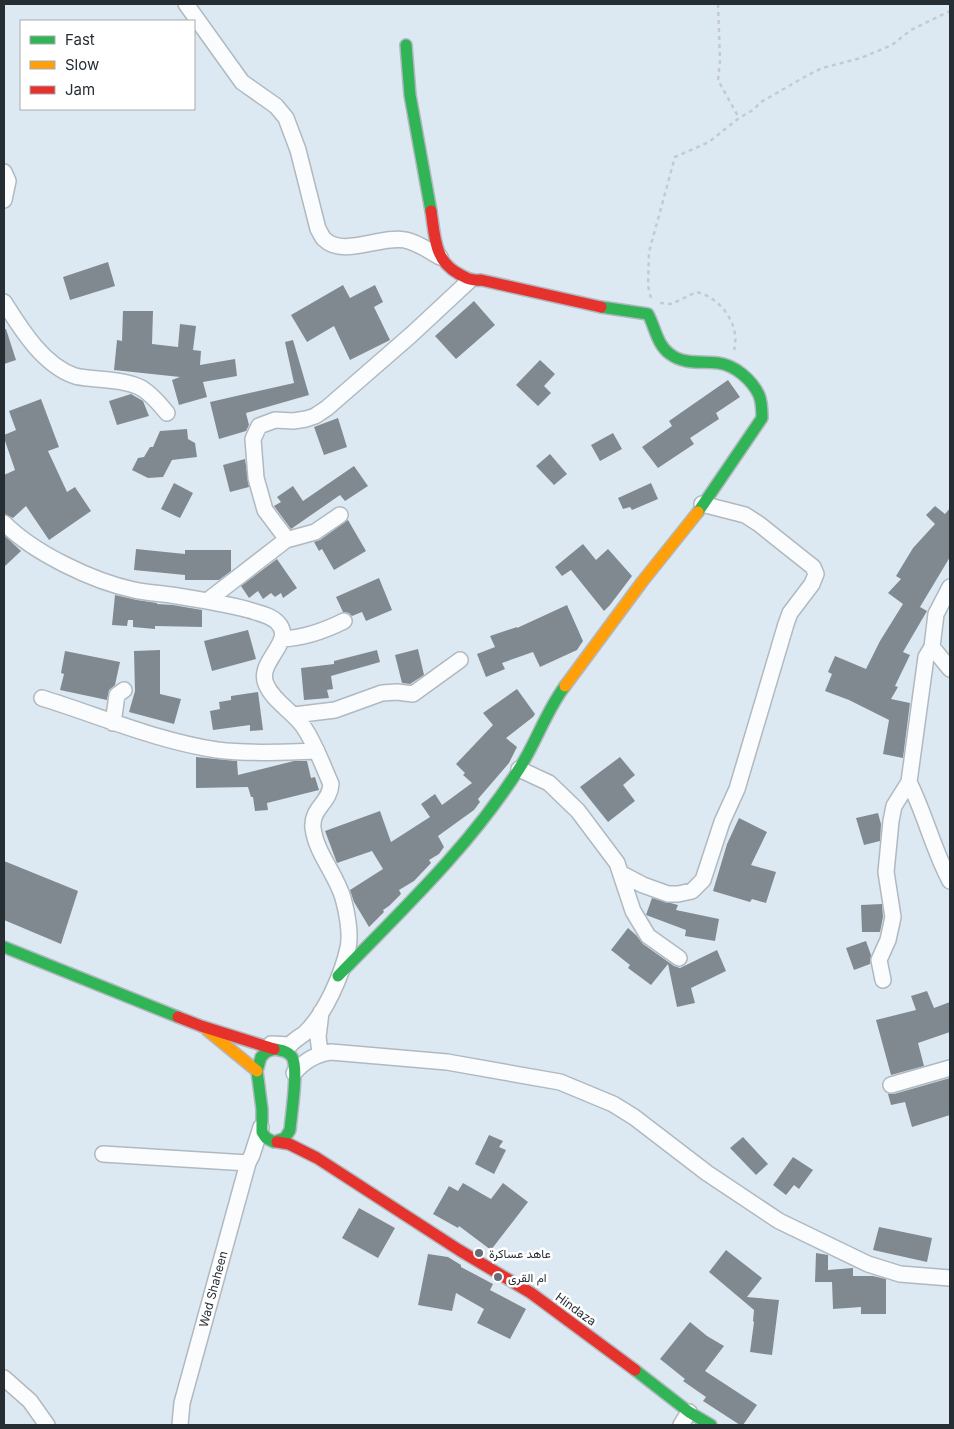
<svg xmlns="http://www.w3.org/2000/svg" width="954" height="1429" viewBox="0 0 954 1429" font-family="Inter,Vazirmatn,sans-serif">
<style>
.building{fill:#818990}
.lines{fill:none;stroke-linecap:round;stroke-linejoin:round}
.street-casing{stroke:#b0b9c0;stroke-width:18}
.fast-casing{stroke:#b0b9c0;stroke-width:14}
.slow-casing{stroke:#b0b9c0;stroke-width:14}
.jam-casing{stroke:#b0b9c0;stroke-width:14}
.path{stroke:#c6cace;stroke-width:2.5;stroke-dasharray:4 4;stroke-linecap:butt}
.street{stroke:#fafcfd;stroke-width:15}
.fast{stroke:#30b455;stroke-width:11}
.slow{stroke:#ff9f0a;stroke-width:11}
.jam{stroke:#e5322d;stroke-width:11}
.poi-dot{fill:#666f76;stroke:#fff;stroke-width:2}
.labels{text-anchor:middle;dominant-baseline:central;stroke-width:5;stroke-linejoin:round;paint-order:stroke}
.poi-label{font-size:12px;fill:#262e34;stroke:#fff;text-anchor:start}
.street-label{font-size:12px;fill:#262e34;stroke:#fff}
</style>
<rect width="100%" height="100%" fill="#dde9f2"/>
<!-- building -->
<path class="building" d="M108 262 115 286 70 300 63 277Z
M343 285 350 298 375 285 383 302 374 307 390 340 350 360 334 326 307 342 291 315Z
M474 301 495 325 456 359 435 336Z
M123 311H153L152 344 178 347 180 324 196 326 193 350 201 351 200 365 235 359 237 376 203 382 207 397 179 405 172 380 180 377 114 370 117 340 122 341Z
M4 329H6L16 360 4 364Z
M293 340 309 395 246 413 249 425 246 431 219 439 210 402 294 383 285 342Z
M540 360 555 374 544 386 551 393 538 406 516 385Z
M728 380 740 397 716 413 719 419 690 438 694 444 658 468 642 447 672 426 669 421Z
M131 394 143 401 149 416 117 425 109 401Z
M41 399 59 447 48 451 67 492 75 487 91 511 49 540 26 506 13 518 4 514V475L15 470 4 438V435L16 430 9 411Z
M338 418 347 447 324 455 314 427Z
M187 429 188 439 195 443 197 457 172 460 163 477 148 478 132 470 138 458 144 457 150 447H153L160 431Z
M613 433 622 449 600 461 591 445Z
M550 454 567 474 554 485 536 466Z
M245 459 249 487 230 492 223 465Z
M354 466 368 486 345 501 340 495 291 529 274 506 281 502 277 497 293 486 303 501Z
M174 483 193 493 180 518 161 509Z
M651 483 658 499 632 510 630 507 623 509 618 498Z
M935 506 945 514 950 508V557L920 607 927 611 903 652 910 655 895 686 898 687 891 699 910 703 903 758 883 754 889 720 849 700 825 691 832 674 828 672 835 656 866 669 880 641 903 604 888 593 901 579 896 576 913 548 935 524 926 515Z
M348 520 366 551 334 570 322 549 319 551 314 542 320 540Z
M4 535 21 551 4 567Z
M583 544 596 560 608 549 632 576 610 605 604 611 571 570 562 576 555 567Z
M136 549 185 554V550H231V571L219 580H185V575L134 570Z
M277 559 297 588 283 598 281 593 275 597 271 593 263 599 258 591 249 598 241 586Z
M379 578 392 610 366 621 362 612 352 616 349 613 343 612 336 597Z
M115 595 137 600 157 603V604L173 605 202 610V627L155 626V629L133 627V620H128L127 626 112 625Z
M567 605 583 641 577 650 540 667 533 652 502 663 505 669 486 677 477 654 495 647 490 636 517 627V628Z
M248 630 256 659 212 671 204 641Z
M418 649 424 675 410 684 402 683 395 655Z
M160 650V694L181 699 174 724 129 712 135 691 134 651Z
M377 650 380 662 331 676 333 689 327 690 329 698 304 700 301 668 334 664V661Z
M65 651 120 662 115 685 109 690 107 700 60 690 64 674 61 673Z
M517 689 535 714 533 717 506 738 517 747 509 763 478 799 480 802 474 810 438 836 444 847 439 854 429 860 431 863 414 881 399 890 401 894 389 906 383 910 384 912 369 927 354 902 350 890 383 869 372 851 337 863 325 831 380 811 391 842 430 817 421 804 435 794 442 805 472 783 463 775 465 773 456 764 493 725 483 713Z
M258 692 263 730 250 731V725L213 730 210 711 220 709 219 702 231 700V696Z
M196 757 237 761 238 775 294 761H307L311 778 315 777 319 790 267 803 268 810 255 811 253 797H251L248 787 196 788Z
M620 757 635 775 623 785 635 801 608 822 580 787Z
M878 813 881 824 880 841 864 845 856 818Z
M739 818 767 832 751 865 776 872 766 903 752 899 750 902 713 891 727 844Z
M4 861 78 891 61 944 4 920Z
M652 898 678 905 676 910 719 919 715 941 685 936 686 930 646 915Z
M882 904 883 917 880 932H862L861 905Z
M628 928 636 935 643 944 674 966 680 968 717 950 726 971 691 988 695 1003 677 1007 668 964 651 985 628 968 630 965 611 950Z
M866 941 871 955 870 964 854 970 846 948Z
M927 991 934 1008 950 1002V1032L918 1043 924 1066 891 1075 876 1020 916 1010 911 996Z
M950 1078V1115L912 1127 905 1102 891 1105 888 1094H894Z
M489 1135 503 1141 499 1147 506 1150 494 1174 475 1164Z
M743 1137 768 1164 756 1175 730 1148Z
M793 1157 813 1170 799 1189 794 1185 786 1195 773 1185Z
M463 1183 491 1199 503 1183 528 1202 491 1250 459 1226 458 1228 433 1214 449 1186 458 1191Z
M359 1208 395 1228 378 1258 342 1238Z
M879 1227 932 1238 927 1262 873 1250Z
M726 1250 762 1278 747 1297 779 1300 772 1355 750 1352 754 1322 753 1321 754 1310 709 1272Z
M816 1253 828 1255V1270L853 1268V1276H873L886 1279V1314H861V1307L833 1309 832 1282H815Z
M428 1254 448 1257 461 1265V1267L493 1284 490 1290 526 1309 510 1339 477 1323 484 1309 456 1293 452 1311 418 1305Z
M690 1322 707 1336 724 1346 705 1371 757 1405 743 1425H740L703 1401 706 1397 683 1381 685 1379 660 1359Z"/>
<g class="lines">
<defs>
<path id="street" d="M186 4 242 82 276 106 286 118 298 150 318 229C320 232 322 237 324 239 343 258 381 235 405 240 417 242 429 251 440 257
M4 172 8 181 4 200
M4 302C21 329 43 365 75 376 82 378 91 378 98 379 136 383 143 383 167 413
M4 523C34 553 92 581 134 590 146 593 159 593 171 595 197 599 223 603 249 610 258 613 270 615 277 622 297 641 256 661 266 684 273 701 292 711 303 726 315 743 322 764 331 784 330 803 311 808 313 828 316 853 336 874 343 898 347 912 351 934 348 948 342 975 325 1014 305 1033 300 1037 294 1040 290 1045L271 1044
M286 540 315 532 340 515
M207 601 286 540 283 534 265 510 256 478 253 439 259 426 275 420 293 421 306 419 315 416 327 408 411 335 469 281
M282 639C305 638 324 631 344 621
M932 647 950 669
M42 698C100 716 157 741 217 750 250 754 284 752 317 751
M294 715 335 710 382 693 397 692 413 694 460 660
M113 723 117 695 124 690
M519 769 549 783 578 811 617 863 633 911 648 936 679 958
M909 782C925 814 933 849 950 881
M622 874 643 885 668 894H678L692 891 703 880 722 822 737 789 786 624 790 613 812 584 816 574 813 567 759 524 745 515 702 504
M883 980 879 960 888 940 893 917 886 872 891 821 894 806 909 782 926 657 932 647 936 614 950 587
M317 1055 320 1052 318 1037 321 1012
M294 1073C304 1061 315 1054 331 1052L447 1062 560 1082 613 1104 634 1117 707 1173 779 1221 868 1264 900 1274 950 1278
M891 1085 950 1068
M103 1154 248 1163
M4 1378 30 1401 47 1425
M180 1425 182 1403 248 1163 252 1155 261 1127
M681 1425 689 1412"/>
<path id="fast" d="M406 45 410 95 431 211
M601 307 648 314C655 327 657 345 670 354 684 365 702 361 718 363 735 365 752 380 759 395 762 402 762 410 762 418L698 512
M4 947 178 1017
M338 976C402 910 469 847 519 769 536 743 546 711 565 686
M274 1049C281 1050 288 1051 292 1057 299 1069 291 1115 290 1130L285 1138 274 1142 266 1138 262 1132V1109L257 1071 261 1057 266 1052Z
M635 1370 689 1412 711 1425"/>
<path id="slow" d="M565 686 642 582 698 512
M207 1030 257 1071"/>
<path id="jam" d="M431 211C435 236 434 261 459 274 467 278 471 281 481 280L601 307
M178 1017 201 1026 274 1049
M277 1142 289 1144 317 1158 459 1250 531 1293 635 1370"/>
</defs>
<!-- street casing -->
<use href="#street" class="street-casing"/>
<!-- fast casing -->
<use href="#fast" class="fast-casing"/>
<!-- slow casing -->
<use href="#slow" class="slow-casing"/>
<!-- jam casing -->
<use href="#jam" class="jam-casing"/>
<!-- path -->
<path class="path" d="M718 4 720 60 718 80 739 118
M651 298 648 286 649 252 675 157 709 142 739 118 753 110 761 102 808 75 822 68 861 58 892 45 911 30 950 11
M660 303 672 304 696 292C721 297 741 326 734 350"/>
<!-- street -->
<use href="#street" class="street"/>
<!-- fast -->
<use href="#fast" class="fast"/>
<!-- slow -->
<use href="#slow" class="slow"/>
<!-- jam -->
<use href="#jam" class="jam"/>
</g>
<!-- markers -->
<g class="poi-dot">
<circle cx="479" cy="1253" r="5"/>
<circle cx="498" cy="1277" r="5"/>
</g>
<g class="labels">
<!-- poi labels -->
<g class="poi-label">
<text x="489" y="1253">عاهد عساكرة</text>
<text x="508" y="1277">ام القرى</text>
</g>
<!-- street labels -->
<g class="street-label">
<text transform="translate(213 1289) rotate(-75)">Wad Shaheen</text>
<text transform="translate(576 1309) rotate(36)">Hindaza</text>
</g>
</g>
<!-- border -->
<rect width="954" height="1429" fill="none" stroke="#262e34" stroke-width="10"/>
<!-- legend -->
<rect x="20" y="20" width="175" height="90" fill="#ffffff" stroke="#a8abae"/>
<rect x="30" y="36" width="25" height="8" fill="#30b455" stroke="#a8abae"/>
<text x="65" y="45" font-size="15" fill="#262e34">Fast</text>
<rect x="30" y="61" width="25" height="8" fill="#ff9f0a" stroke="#a8abae"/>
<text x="65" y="70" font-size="15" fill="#262e34">Slow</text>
<rect x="30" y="86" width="25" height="8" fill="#e5322d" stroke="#a8abae"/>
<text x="65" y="95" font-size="15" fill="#262e34">Jam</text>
</svg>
